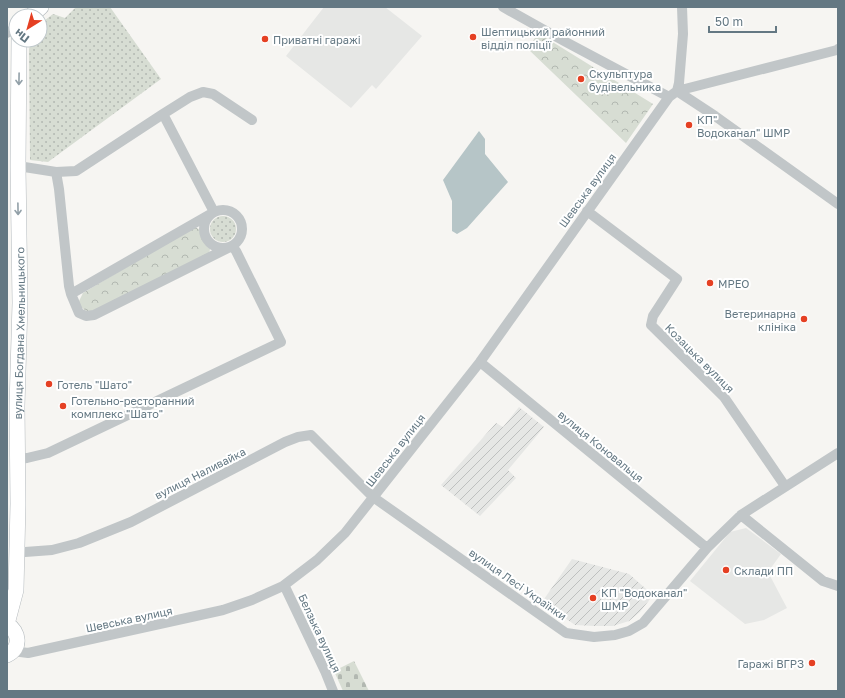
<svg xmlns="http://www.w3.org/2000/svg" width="845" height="698" viewBox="0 0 845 698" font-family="'Golos Text',sans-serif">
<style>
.built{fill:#e6e7e5}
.industrial{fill:url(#industrial-furrows)}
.grass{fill:url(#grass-dots)}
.cemetery{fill:url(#cemetery-stones)}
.park{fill:url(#park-crowns)}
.water{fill:#b6c5c7}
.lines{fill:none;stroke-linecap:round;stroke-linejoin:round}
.secondary-casing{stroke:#b3b9bd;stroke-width:16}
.street{stroke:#c1c6c8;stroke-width:10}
.secondary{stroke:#fff;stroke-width:15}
.oneway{stroke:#92a0a8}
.poi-dot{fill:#e54023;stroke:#fff;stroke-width:1.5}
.labels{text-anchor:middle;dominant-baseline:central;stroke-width:4;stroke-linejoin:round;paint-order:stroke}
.poi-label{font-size:11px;fill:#647883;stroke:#fff;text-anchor:start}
.street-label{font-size:11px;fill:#647883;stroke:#fff}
</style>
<defs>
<pattern id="industrial-furrows" width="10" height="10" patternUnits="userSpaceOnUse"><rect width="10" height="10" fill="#e6e7e5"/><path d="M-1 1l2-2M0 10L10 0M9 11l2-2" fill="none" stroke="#bec0bf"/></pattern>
<pattern id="grass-dots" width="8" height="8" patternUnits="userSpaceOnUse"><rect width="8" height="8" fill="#d7ddd3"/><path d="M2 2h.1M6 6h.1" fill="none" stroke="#b2b8b1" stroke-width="1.8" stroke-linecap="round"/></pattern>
<pattern id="cemetery-stones" width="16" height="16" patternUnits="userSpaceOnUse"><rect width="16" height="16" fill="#d7ddd3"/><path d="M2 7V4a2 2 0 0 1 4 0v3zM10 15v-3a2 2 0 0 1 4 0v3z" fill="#b2b8b1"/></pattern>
<pattern id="park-crowns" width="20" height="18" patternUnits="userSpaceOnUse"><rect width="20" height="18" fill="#d7ddd3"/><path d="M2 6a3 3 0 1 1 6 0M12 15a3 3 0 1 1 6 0" fill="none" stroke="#b2b8b1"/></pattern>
</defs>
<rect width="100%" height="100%" fill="#f6f5f2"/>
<!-- built -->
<path class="built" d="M324 7H385L422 36 376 89 372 85 351 108 286 56Z
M746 528 781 554 768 572 787 608 764 620 745 624 690 581 730 532Z"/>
<!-- industrial -->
<path class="industrial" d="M519 407 544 427 508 470 516 478 480 516 441 485 496 423 503 427Z
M572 559 629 574 653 595 640 612 629 621 613 626H594L575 625 542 602Z"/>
<!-- grass -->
<path class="grass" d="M76 7H110L161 79 48 162 30 160 29 49 32 40H40V24L53 14 65 18Z
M210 229a13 13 0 1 1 26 0a13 13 0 1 1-26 0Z"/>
<!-- cemetery -->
<path class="cemetery" d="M354 661 369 691H343L334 671Z"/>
<!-- park -->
<path class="park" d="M538 33 653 104 626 143 528 49Z
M194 227 199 229 203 239 210 249 209 254 94 312 86 311 80 306 79 301 83 293Z"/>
<!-- water -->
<path class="water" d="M479 131 485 139V154L508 182 467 228 457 234 452 231V201L443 180Z"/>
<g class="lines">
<defs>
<g id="secondary">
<path d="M31 16 41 7"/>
<path id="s1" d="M7 655C22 648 19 632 7 624L16 590 18 504 17 406 20 303 18 166 19 40"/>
</g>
</defs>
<!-- secondary casing -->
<use href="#secondary" class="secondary-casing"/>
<!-- street -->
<path class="street" d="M503 7 564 41 669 97
M7 33 16 28
M677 91 715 116 838 204
M677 91 679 83 683 34 682 7
M18 166 56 172 76 171 163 114 190 97 203 92 213 94 252 120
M204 229a19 19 0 1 1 38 0a19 19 0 1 1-38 0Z
M587 211 677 279 653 316 651 325 724 397 785 486
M71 294 214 212 163 114
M480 362 707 548
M18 459 27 458 48 453 281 342 236 251 232 246 94 315 86 316 79 313 71 294 69 286 59 189 56 172
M741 515 823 581 838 586
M16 553 25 552 52 550 79 543 131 522 285 442 298 437 311 435 373 497 566 633 594 637 615 635 629 631 643 623 707 548 741 515 838 453
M283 586 286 589 325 671 333 691
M13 651 28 653 223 610 252 600 283 586 317 560 345 533 480 362 669 97 677 91 837 50 838 49"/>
<!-- secondary -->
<use href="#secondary" class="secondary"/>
</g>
<!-- one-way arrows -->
<defs><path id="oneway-shaft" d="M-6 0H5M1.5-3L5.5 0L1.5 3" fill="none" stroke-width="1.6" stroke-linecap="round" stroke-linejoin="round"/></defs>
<g class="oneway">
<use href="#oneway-shaft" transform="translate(19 79) rotate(91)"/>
<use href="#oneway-shaft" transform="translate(18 209) rotate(89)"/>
</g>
<!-- markers -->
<g class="poi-dot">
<circle cx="473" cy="37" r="4"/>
<circle cx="265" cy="39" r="4"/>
<circle cx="581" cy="79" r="4"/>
<circle cx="689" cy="125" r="4"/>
<circle cx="710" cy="283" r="4"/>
<circle cx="804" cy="319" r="4"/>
<circle cx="49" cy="384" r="4"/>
<circle cx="63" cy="406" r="4"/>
<circle cx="726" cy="570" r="4"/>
<circle cx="593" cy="598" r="4"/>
<circle cx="812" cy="663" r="4"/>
</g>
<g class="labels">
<!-- poi labels -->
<g class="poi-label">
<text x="481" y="31">Шептицький районний<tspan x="481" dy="13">відділ поліції</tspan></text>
<text x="273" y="39">Приватні гаражі</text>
<text x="589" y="73">Скульптура<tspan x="589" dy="13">будівельника</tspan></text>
<text x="697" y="119">КП"<tspan x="697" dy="13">Водоканал" ШМР</tspan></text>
<text x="718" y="283">МРЕО</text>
<text x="796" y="313" text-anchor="end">Ветеринарна<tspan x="796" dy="13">клініка</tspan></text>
<text x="57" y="384">Готель "Шато"</text>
<text x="71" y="400">Готельно-ресторанний<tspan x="71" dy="13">комплекс "Шато"</tspan></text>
<text x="734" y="570">Склади ПП</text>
<text x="601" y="592">КП "Водоканал"<tspan x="601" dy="13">ШМР</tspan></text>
<text x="804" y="663" text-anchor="end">Гаражі ВГРЗ</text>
</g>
<!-- street labels -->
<g class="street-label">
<text transform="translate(587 190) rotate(-54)">Шевська вулиця</text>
<text stroke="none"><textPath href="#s1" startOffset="331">вулиця Богдана Хмельницького</textPath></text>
<text transform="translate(700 358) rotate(45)">Козацька вулиця</text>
<text transform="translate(601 446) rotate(39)">вулиця Коновальця</text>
<text transform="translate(395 450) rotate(-52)">Шевська вулиця</text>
<text transform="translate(200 473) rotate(-27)">вулиця Наливайка</text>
<text transform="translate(518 584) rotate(35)">вулиця Лесі Українки</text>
<text transform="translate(129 619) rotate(-12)">Шевська вулиця</text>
<text transform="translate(320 633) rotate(65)">Белзька вулиця</text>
</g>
</g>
<!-- border -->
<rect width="845" height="698" fill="none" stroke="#647883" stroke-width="16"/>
<!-- north arrow -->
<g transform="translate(28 28) rotate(217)"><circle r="19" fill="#ffffff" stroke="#c1c9cd"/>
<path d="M0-3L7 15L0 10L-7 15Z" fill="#e54023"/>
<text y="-6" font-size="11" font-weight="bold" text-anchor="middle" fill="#647883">Пн</text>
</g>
<!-- scale -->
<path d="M709 26v6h67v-6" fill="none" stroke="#647883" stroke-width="2"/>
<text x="715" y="26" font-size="12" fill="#647883" stroke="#ffffff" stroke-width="3" paint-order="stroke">50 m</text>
</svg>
